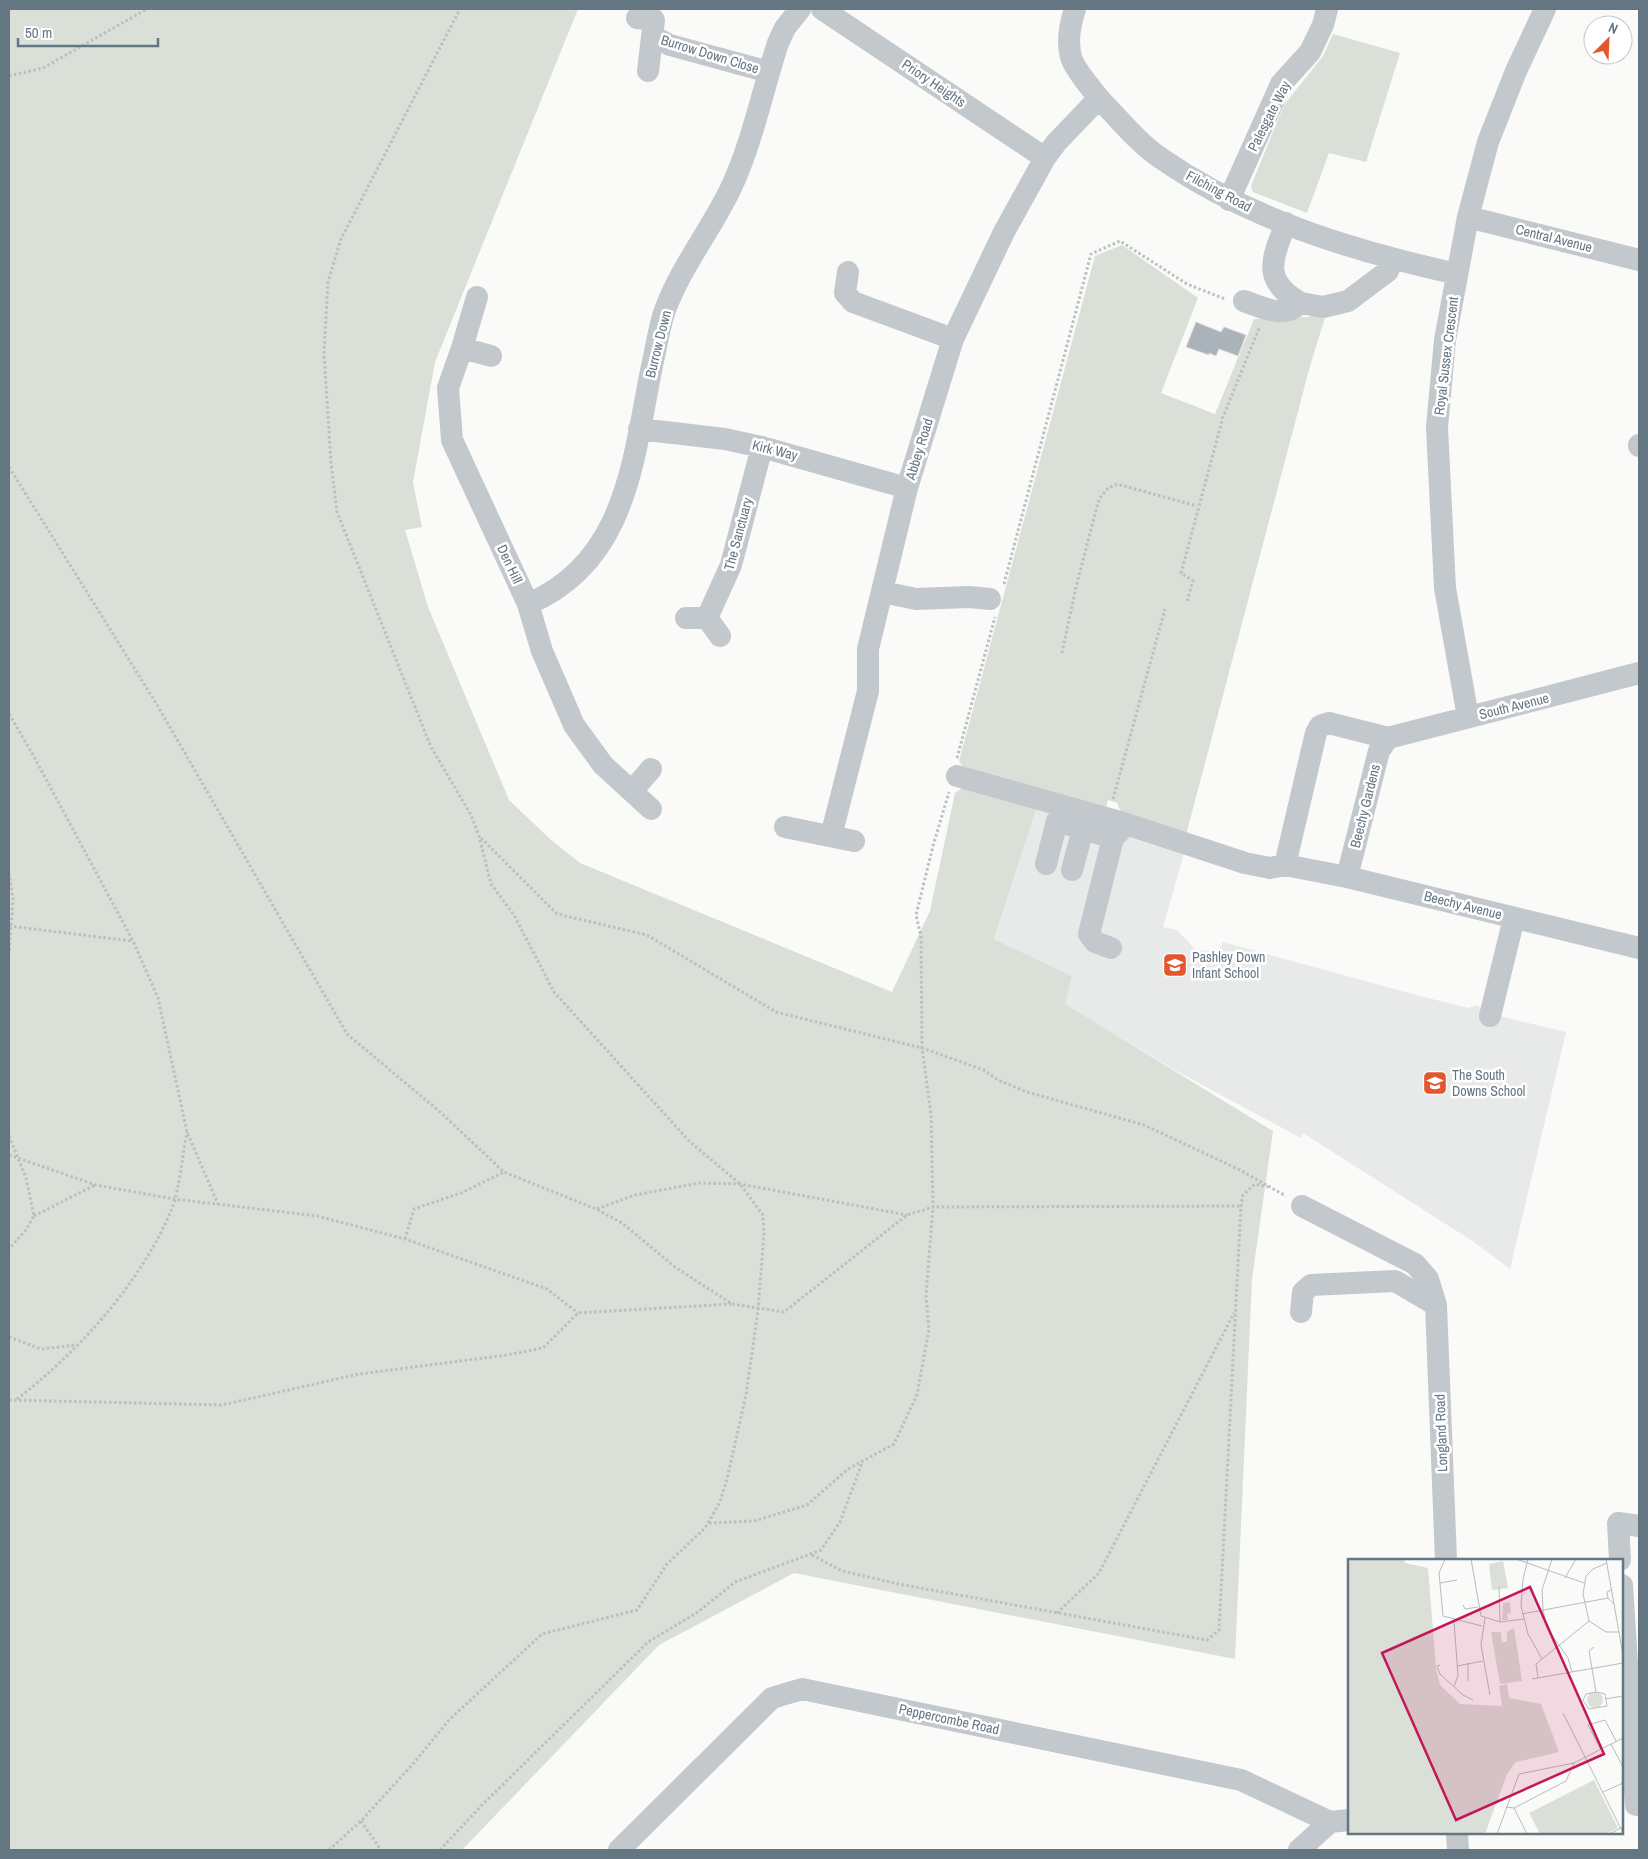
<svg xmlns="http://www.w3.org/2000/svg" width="1648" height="1859" viewBox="0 0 1648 1859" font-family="'Archivo Narrow',sans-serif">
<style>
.built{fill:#e8e9e9}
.green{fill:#dadfd7}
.building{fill:#aab3b9;stroke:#dcdcda}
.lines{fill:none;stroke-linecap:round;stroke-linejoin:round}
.path{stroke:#bbbfc2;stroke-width:3;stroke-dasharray:2.5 2.5;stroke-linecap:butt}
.minor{stroke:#c3c8cc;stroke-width:22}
.labels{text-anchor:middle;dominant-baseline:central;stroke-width:5;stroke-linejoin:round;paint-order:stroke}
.street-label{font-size:14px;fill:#657683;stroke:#fff}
.poi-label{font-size:14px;fill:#657683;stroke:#fff;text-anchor:start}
.inset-road{fill:none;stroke:#b5bdc2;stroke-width:1}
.view{fill:#c2185b;fill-opacity:0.15;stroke:#c2185b;stroke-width:2.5}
.inset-edge{fill:none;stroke:#657683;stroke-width:2.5}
</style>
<rect width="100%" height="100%" fill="#fafaf8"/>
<!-- built -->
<path class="built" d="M1038 803 1126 835 1185 850 1163 927 1177 930 1195 949 1217 953 1223 942 1420 996 1469 1008 1477 1005 1491 1014 1566 1032 1510 1269 1477 1244 1303 1133 1301 1138 1180 1073 1064 1004 1072 976 994 939Z"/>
<!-- green -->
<path class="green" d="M9 9H578L435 362 413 482 422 527 405 530 428 607 509 800 550 839 580 863 892 992 930 911 955 793 966 786 1038 803 994 939 1072 976 1065 1004 1273 1131 1252 1279 1235 1659 794 1573 659 1645 462 1850H9Z
M1333 34 1400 53 1366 162 1329 153 1307 213 1253 192 1251 186 1284 105 1323 56Z
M1122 245 1198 298 1161 393 1215 414 1254 319 1308 317 1327 311 1310 366 1186 835 1124 818 1117 803 1108 800 1104 815 968 774 959 761 1095 256Z"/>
<!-- building -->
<path class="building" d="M1196 322 1221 332 1224 327 1246 335 1238 356 1219 349 1216 356 1209 353V355L1186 347Z"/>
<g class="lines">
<!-- path -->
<path class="path" d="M9 76 43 68 147 9
M9 467 156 703 347 1034 439 1111 504 1172 596 1209 622 1223 675 1267 732 1304 784 1312 907 1215 933 1207 1241 1206
M1004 584 1091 254 1120 241 1187 284 1225 299
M1187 601 1193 581 1181 573 1223 417 1260 326
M1062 653 1076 587 1099 499 1108 488 1117 484 1197 506
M9 714 33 755 133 941 158 998 187 1132 218 1204
M957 758 995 617
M1113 799 1165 609
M481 838 557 914 647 935 776 1012 922 1048 984 1070 998 1080 1027 1092 1144 1125 1238 1169 1286 1196
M9 873 13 899 9 955
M9 926 132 941
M9 1136 26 1178 34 1216 25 1231 9 1249
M9 1155 96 1185 174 1199 317 1216 405 1239 547 1289 578 1313
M597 1209 635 1195 699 1183 740 1184 907 1215
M34 1216 95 1185
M405 1239 414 1209 461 1193 504 1172
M9 1337 41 1349 76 1345
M17 1399C78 1352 140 1284 171 1211 180 1189 182 1156 187 1132
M9 1400 222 1405 359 1374 507 1355 543 1348 578 1313 731 1304
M709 1523 754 1521 807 1505 848 1469 894 1444 917 1395 929 1329 926 1296 933 1207 931 1114 922 1048 921 936 916 915 933 846 949 792
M812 1555 842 1571 899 1584 1207 1640 1219 1630 1241 1206 1243 1195 1255 1184 1268 1187
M1057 1613 1099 1573 1234 1313
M361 1821 381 1850
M329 1850 361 1821 413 1764 449 1720 542 1634 637 1610 667 1564 705 1528 720 1502 727 1479 746 1395 758 1310 764 1234 763 1215 740 1184 689 1141 554 992 514 915 491 884 479 836 471 815 431 747 337 512 331 463 324 353 328 282 341 239 460 9
M440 1850 481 1806 648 1642 698 1612 735 1582 821 1550 840 1522 862 1463"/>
<!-- minor -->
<path class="minor" d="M822 9 1045 158
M1075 9C1070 24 1067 42 1071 57 1074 69 1100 100 1109 109 1125 126 1142 146 1162 159 1250 220 1354 251 1457 274
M637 18 654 20 648 71
M652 36 670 45 769 72
M1229 200 1281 84 1310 52 1323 25 1327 9
M1468 217 1639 260
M1286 223C1272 260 1261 280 1301 303
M848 272 845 293 853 302 953 339
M1244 301C1264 308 1283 319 1301 303L1323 307 1348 301 1388 271 1392 259
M462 348 477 297
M491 356 462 348 448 388 452 440 528 604 542 651 574 725 603 765 651 809
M639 429 725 439 762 447 907 488
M1639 445V446
M883 592 916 599 969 597 990 599
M528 604C629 561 633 456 653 361 657 344 659 327 665 310 681 267 710 231 730 190 752 144 762 92 778 43L785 28 800 9
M686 618H707L731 565 762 447
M707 618 720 636
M1468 717 1445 588 1437 427 1445 340 1468 217 1488 142 1516 71 1545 9
M957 776 1117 821 1245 863 1270 868 1285 865 1347 877 1639 948
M632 791 651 769
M785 827 854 841
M831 836 868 691V649L907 488 953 339 1004 232 1045 158 1056 143 1099 98
M1046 864 1057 821 1113 838 1123 828
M1285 865 1316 733 1320 726 1329 723 1388 738 1639 673
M1072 870 1083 829
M1347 877 1379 751 1388 738
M1111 948 1095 942 1089 934 1113 838
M1490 1016 1514 918
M1302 1206 1415 1264 1428 1279 1436 1305 1446 1560
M1301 1312 1303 1292 1311 1285 1395 1281 1436 1305
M1620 1560 1618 1523 1639 1526
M1622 1585 1636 1805
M1457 1833 1458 1850
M619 1850 772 1698 802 1689 1241 1780 1330 1822
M1299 1850 1330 1822 1349 1820"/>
</g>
<!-- icons -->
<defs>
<symbol id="school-square" viewBox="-11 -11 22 22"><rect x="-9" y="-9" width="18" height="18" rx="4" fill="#e4572e" stroke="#fff"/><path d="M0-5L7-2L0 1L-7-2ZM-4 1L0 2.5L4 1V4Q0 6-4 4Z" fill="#fff"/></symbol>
</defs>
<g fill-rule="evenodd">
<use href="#school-square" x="1161" y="951" width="28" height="28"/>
<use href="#school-square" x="1421" y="1069" width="28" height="28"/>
</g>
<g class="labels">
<!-- street labels -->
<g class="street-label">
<text transform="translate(710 54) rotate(17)">Burrow Down Close</text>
<text transform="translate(934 83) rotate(34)">Priory Heights</text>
<text transform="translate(1269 116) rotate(-63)">Palesgate Way</text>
<text transform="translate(1219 191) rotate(28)">Filching Road</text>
<text transform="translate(1554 238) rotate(14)">Central Avenue</text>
<text transform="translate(658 344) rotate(-76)">Burrow Down</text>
<text transform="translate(1446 356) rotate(-83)">Royal Sussex Crescent</text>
<text transform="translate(919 449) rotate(-73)">Abbey Road</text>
<text transform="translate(775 450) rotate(14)">Kirk Way</text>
<text transform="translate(738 534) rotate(-75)">The Sanctuary</text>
<text transform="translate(510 564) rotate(65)">Den Hill</text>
<text transform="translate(1514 706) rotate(-14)">South Avenue</text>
<text transform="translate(1365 806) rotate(-76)">Beechy Gardens</text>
<text transform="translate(1463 905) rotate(14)">Beechy Avenue</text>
<text transform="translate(1441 1433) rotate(-92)">Longland Road</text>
<text transform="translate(949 1719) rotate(12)">Peppercombe Road</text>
</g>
<!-- poi labels -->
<g class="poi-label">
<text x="1192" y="957">Pashley Down<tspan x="1192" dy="16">Infant School</tspan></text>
<text x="1452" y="1075">The South<tspan x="1452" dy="16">Downs School</tspan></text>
</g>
</g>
<!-- overview -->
<g transform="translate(1348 1559)">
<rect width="275" height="275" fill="#fafaf8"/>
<path d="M0 0H56L57 4 80 9 88 109 92 126 112 145 154 147 151 127 159 125 161 139 193 145 211 193 168 203 159 215 137 275H0ZM155 2 160 29 144 31 141 5ZM162 43 163 54 159 55 160 61H154L155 44ZM166 69 174 122 152 125 143 73H153L154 83H159V73ZM239 141a8 8 0 1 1 16 0a8 8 0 1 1-16 0ZM246 221 270 269 257 275H192L181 254Z" fill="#dadfd7"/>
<path class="inset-road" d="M97 0 91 14 95 57 134 67M123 0 133 57 152 63 176 60M168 0 236 24M180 0 175 20 173 47 180 75 194 100M204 0 194 31 195 51 199 69 220 99 224 113M258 0 275 96M259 4 245 10 238 17 235 35 241 62 258 73H271M217 19 228 0M92 24 109 21M151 28 152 63M263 31 259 33 260 39 266 45M115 46 117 50 130 48M174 55 260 39M137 59 133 86 142 136M246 88 241 92 248 133M120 104V122M92 106 89 107 92 115 115 136 125 141M109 107 135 102M190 119 188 105 241 62M184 120 275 104M106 127 110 117 106 62M248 133 257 135 259 147 241 150 235 141 238 135ZM257 140 275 137M215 154 275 274M263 185 275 208M253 191 240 166 257 161 268 182M255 233 275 224M158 248 166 249 179 275M166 249 218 222 226 204 275 179M149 275 171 215 226 204M261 275 275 268"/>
<path class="view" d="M182 28 256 195 108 261 34 94Z"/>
<rect width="275" height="275" class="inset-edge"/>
</g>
<!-- border -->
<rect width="1648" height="1859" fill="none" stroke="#657683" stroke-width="20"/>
<!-- north arrow -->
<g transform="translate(1608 40) rotate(24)"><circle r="24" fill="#ffffff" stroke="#c1c8cd"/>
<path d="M0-4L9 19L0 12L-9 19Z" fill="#e4572e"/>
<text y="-8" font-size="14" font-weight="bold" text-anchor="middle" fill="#657683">N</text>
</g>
<!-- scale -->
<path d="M18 38v8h140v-8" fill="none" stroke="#657683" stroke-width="2.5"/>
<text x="25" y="38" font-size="15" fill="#657683" stroke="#ffffff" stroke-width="4" paint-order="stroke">50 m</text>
</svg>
